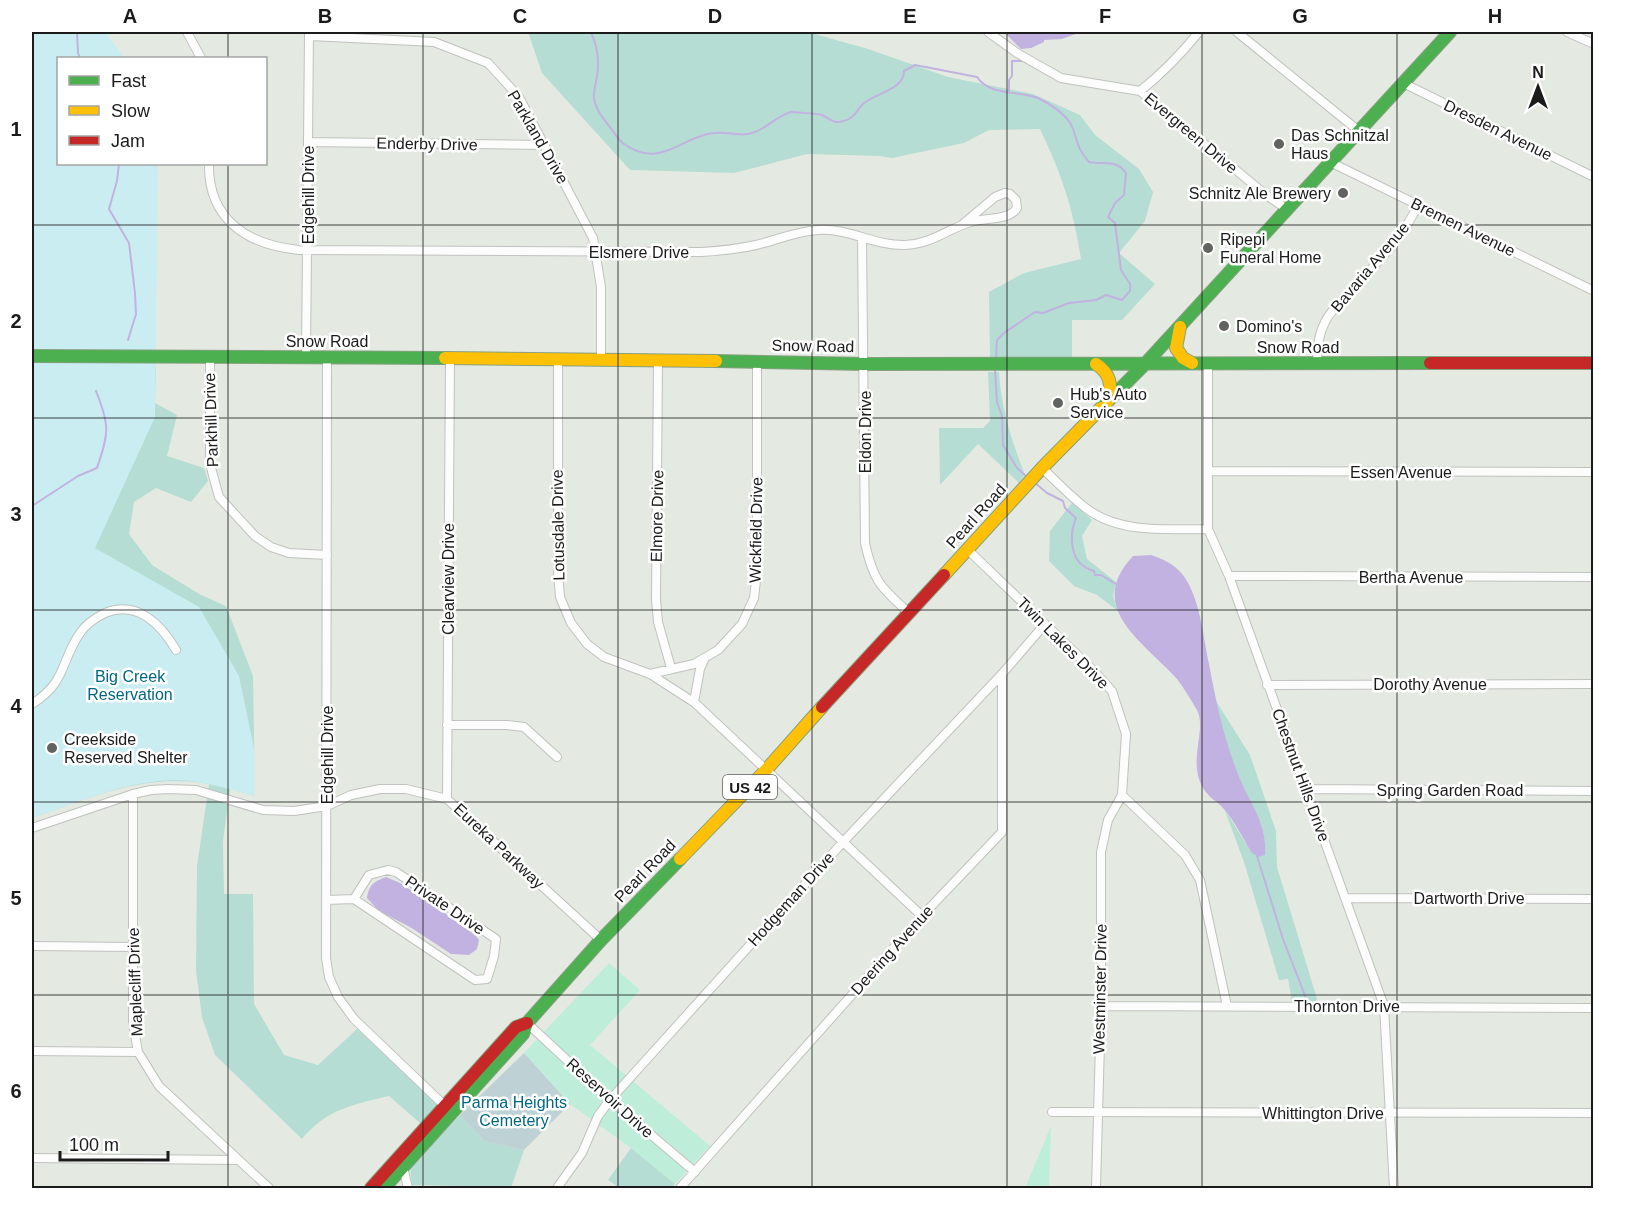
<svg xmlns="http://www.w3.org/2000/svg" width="1625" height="1220" viewBox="0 0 1625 1220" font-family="Helvetica,sans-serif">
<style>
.grass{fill:#beedd9}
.forest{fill:#b5ddd3}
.cemetery{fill:#bed1d4}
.park{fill:#caedf2}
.water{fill:#c2b2e1}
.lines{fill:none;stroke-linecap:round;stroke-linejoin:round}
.stream{stroke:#c2b2e1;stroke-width:2}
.street-casing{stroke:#c0c2bf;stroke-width:10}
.fast-casing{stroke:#86a080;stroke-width:14}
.slow-casing{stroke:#86a080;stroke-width:14}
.jam-casing{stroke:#86a080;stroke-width:14}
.street{stroke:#fbfcfb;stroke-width:8}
.fast{stroke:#4caf50;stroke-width:12}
.slow{stroke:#ffc107;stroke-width:12}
.jam{stroke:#c62828;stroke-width:12}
.grid{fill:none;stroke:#1b1b1b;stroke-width:1.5;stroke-opacity:0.55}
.poi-dot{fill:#616361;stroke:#fff;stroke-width:2}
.labels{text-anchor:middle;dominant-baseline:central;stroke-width:5;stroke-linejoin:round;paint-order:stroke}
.shield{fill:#fff;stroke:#5f5f5f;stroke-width:1.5}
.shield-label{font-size:15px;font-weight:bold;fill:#1b1b1b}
.street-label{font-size:16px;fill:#1b1b1b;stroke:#fff}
.poi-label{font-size:16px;fill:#1b1b1b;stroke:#fff;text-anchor:start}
.park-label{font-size:16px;fill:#006782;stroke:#fff}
.neatline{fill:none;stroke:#1b1b1b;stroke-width:2}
.grid-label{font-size:20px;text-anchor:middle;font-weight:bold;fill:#1b1b1b}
</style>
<rect width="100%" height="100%" fill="#e4eae2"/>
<!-- grass -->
<path class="grass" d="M609 963 640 990 590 1045 710 1146 675 1184 631 1148 570 1104 524 1053Z
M1051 1126 1049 1188H1025Z"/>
<!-- forest -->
<path class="forest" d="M528 32H808L868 49 948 77 1033 94 1080 115 1095 135 1139 169 1153 192 1145 221 1119 253 1155 284 1122 320H1072V359H990L989 292 1024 273 1081 259C1073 208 1062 175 1040 129L989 130 964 143 892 158 880 156 807 154 734 173 630 170 542 73Z
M156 366 155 403 177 415 167 456 204 468 208 481 191 502 156 488 134 502 129 534 152 565 199 594 226 606 253 676 255 796 230 789 223 841 224 894H253L254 1004 284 1055 318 1065 357 1029 438 1104 421 1124 389 1096C354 1104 325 1110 302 1139L215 1055 202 1017 196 971 197 866 209 784C146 772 89 798 32 818V684Z
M988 372H999C1001 408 1012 442 1025 475L1019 483 978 444 940 485 939 428H983L990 421Z
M1072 503 1092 520 1082 536 1087 559 1116 582 1113 596 1118 611 1097 595 1074 586 1049 561 1050 531Z
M1216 701 1250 755 1276 831 1277 867 1318 1002H1292L1288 979 1279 980 1244 862 1224 808 1251 852 1265 855C1268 826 1250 803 1239 777 1229 753 1222 727 1216 701Z
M460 1115 484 1141 524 1150 511 1188H455L454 1186 412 1185 410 1167Z
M631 1148 675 1184 671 1188H620L608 1180Z"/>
<!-- cemetery -->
<path class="cemetery" d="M524 1053 570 1104 524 1150 484 1141 460 1115Z"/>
<!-- park -->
<path class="park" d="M32 32H105L124 58H58V164H158L155 417 95 548 199 607 239 676 255 753V796C229 789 204 781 178 780 127 780 79 802 32 818Z"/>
<!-- water -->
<path class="water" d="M1004 32H1081L1062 39 1044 40V42L1031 48 1021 49Z
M1151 555C1166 560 1178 566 1187 581 1201 606 1203 636 1209 664 1216 702 1224 738 1238 774 1249 802 1268 824 1265 855L1258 857 1251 852C1243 838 1235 822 1224 809 1217 801 1207 797 1202 786 1188 760 1207 729 1197 710 1191 700 1184 688 1177 679 1145 643 1084 608 1133 556Z
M386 877 400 883 452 918C460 927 472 930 479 940L477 949 469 955 451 954 410 927 379 911 367 898C369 885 373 882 386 877Z"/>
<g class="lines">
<!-- stream -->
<path class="stream" d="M77 32 78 53 80 58
M591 32C597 46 600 60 597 76 596 83 593 92 594 99 596 110 603 118 609 126 614 132 618 140 624 144 661 170 681 136 714 133 729 131 741 138 755 132 768 127 777 116 791 112 794 112 820 114 822 115 830 119 834 124 843 121 854 119 856 111 863 104 875 93 904 90 904 71L915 65 977 77C991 97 1018 90 1038 98 1050 104 1068 115 1073 129 1078 143 1078 150 1089 162 1104 165 1116 159 1126 173L1124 195 1115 203 1108 217 1115 223 1121 270 1130 284V291L1122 300 1106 295 1096 300 1069 303 1043 313 1035 312 1004 333 997 340 996 361
M1009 93V80L1012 76V61H1022
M119 164 117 181 109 209 129 243 135 293 136 314 128 340
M995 369 997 402 1002 416 1003 445 1017 468 1027 477
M1034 482 1047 493 1063 501 1065 508 1076 518C1070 532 1069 558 1085 567 1088 569 1091 570 1094 571L1095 575H1101L1116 584
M32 506 78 476 97 468C109 433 110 426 96 391
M1257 856 1283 939 1306 998"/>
<defs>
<path id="street" d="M187 32 201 58
M988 32 1017 53 1061 78 1140 91 1265 194 1288 210
M1237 32 1360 132
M1567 32 1594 44
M310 36 434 42 488 63 519 97 593 238 601 287V359
M1403 83 1594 177
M1140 91C1163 73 1181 54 1199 32
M308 142 545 145
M1332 163 1594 291
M209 164C208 220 248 245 299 250L701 252C720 251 738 249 756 245 777 240 797 231 819 230 849 228 875 246 905 245 933 244 950 227 974 221 987 218 1010 220 1017 208L1016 200 1010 194 1005 193 995 197 963 224
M862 237 865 543C873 580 880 587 908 612
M210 358V464L219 497 255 536 271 547 289 553 327 555
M306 358 309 33
M327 358 326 958 329 977 338 997 354 1019 445 1106
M558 359V573L560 597 571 623 587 644 604 657 650 674 695 703 922 916
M658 361 656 600 658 622 671 668
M1208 363V529L1229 576 1384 1006 1394 1188
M1317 363C1317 349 1318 335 1325 322 1332 308 1345 297 1355 286 1379 261 1403 237 1418 205
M1042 468C1057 482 1071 497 1087 509 1121 534 1168 529 1208 529
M1208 471 1594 472
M968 550 1093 670 1112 691 1126 734 1122 795 1185 855 1200 880 1227 1006
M1229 576 1594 577
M650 674 694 664 718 650 742 624 754 598 757 572V361
M1267 685 1594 684
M694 702 700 669 704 660
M32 704C67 682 60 662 80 633 86 624 95 618 105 613 137 600 161 624 176 650
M447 725H507L524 727 557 757
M1307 789 1594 791
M133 794V1023L138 1052 159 1086 269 1188
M447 799 450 359
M32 828 133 794 151 790 168 789 196 790 263 810 294 811 327 806 351 795 380 789H406L447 799 601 940
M1345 898 1594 899
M326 900 354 899 475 980 487 979 494 956 496 939 396 872 388 870 369 875 354 899
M32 946 133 947
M1101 1006 1594 1008
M527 1023 610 1100 695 1172
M32 1051 138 1052
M1052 1112 1594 1113
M32 1158 236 1160
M403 1167 408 1188
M557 1188 582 1153 598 1116 610 1100 843 842 1002 674 1045 624
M680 1188 922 916 1002 832V674
M1096 1188 1101 1006V852L1108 820 1122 795"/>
<path id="fast" d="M32 356 445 358
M716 361 865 364 1430 363
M1101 408 1145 364 1450 32
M384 1188 523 1034 527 1023 601 940 680 859"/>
<path id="slow" d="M1180 327 1176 348 1183 358 1192 363
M445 358 716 361
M1096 364C1111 374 1112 385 1108 401
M944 575 1042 468 1101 408
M680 859 766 770 822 707"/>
<path id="jam" d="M1430 363H1594
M822 707 944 575
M371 1188 516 1027 527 1023"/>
</defs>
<!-- street casing -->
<use href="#street" class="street-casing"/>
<!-- fast casing -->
<use href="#fast" class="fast-casing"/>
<!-- slow casing -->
<use href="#slow" class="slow-casing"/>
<!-- jam casing -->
<use href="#jam" class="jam-casing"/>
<!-- street -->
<use href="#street" class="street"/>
<!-- fast -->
<use href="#fast" class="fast"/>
<!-- slow -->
<use href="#slow" class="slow"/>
<!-- jam -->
<use href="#jam" class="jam"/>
</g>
<!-- grid -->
<path class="grid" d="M228 32V58M423 32V1188M618 32V1188M812 32V1188M1007 32V1188M1202 32V1188M1397 32V1188M228 164V1188M32 225H1594M32 418H1594M32 610H1594M32 802H1594M32 995H1594"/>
<!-- markers -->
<g class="poi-dot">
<circle cx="1279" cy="144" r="6"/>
<circle cx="1343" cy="193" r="6"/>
<circle cx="1208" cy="248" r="6"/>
<circle cx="1224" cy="326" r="6"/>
<circle cx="1058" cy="403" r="6"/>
<circle cx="52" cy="748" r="6"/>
</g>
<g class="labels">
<!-- shield labels -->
<rect class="shield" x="723" y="775" width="54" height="24" rx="4.5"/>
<g class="shield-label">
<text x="750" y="787">US 42</text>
</g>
<!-- street labels -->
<g class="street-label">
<text transform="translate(1498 130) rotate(26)">Dresden Avenue</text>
<text transform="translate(1191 133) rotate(40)">Evergreen Drive</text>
<text transform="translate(538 137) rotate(60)">Parkland Drive</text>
<text transform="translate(427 144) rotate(1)">Enderby Drive</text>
<text transform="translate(308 195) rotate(-90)">Edgehill Drive</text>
<text transform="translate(1463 227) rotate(26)">Bremen Avenue</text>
<text x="639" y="252">Elsmere Drive</text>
<text transform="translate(1370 267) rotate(-50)">Bavaria Avenue</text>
<text x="327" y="341">Snow Road</text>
<text transform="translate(813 346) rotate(1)">Snow Road</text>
<text x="1298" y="347">Snow Road</text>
<text transform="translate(211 420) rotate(-92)">Parkhill Drive</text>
<text transform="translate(865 432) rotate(-90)">Eldon Drive</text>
<text x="1401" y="472">Essen Avenue</text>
<text transform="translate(657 516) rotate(-89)">Elmore Drive</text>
<text transform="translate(976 516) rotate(-48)">Pearl Road</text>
<text transform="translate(558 525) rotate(-91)">Lotusdale Drive</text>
<text transform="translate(756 530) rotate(-89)">Wickfield Drive</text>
<text x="1411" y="577">Bertha Avenue</text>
<text transform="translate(448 579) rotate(-90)">Clearview Drive</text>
<text transform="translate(1063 643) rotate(45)">Twin Lakes Drive</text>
<text x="1430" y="684">Dorothy Avenue</text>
<text transform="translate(327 755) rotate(-90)">Edgehill Drive</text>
<text transform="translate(1301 775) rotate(70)">Chestnut Hills Drive</text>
<text x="1450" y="790">Spring Garden Road</text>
<text transform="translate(499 846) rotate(43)">Eureka Parkway</text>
<text transform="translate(645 871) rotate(-46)">Pearl Road</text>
<text x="1469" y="898">Dartworth Drive</text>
<text transform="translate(791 899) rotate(-48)">Hodgeman Drive</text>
<text transform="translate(445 905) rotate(34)">Private Drive</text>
<text transform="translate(892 950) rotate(-48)">Deering Avenue</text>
<text transform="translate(135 982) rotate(-92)">Maplecliff Drive</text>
<text transform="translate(1100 989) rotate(-89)">Westminster Drive</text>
<text x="1347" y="1006">Thornton Drive</text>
<text transform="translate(610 1098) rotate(42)">Reservoir Drive</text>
<text x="1323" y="1113">Whittington Drive</text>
</g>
<!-- poi labels -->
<g class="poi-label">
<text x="1291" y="135">Das Schnitzal<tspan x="1291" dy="18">Haus</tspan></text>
<text x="1331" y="193" text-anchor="end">Schnitz Ale Brewery</text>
<text x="1220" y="239">Ripepi<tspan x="1220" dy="18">Funeral Home</tspan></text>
<text x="1236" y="326">Domino's</text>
<text x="1070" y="394">Hub's Auto<tspan x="1070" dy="18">Service</tspan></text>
<text x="64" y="739">Creekside<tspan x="64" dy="18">Reserved Shelter</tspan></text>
</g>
<!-- park labels -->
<g class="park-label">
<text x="130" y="676">Big Creek<tspan x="130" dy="18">Reservation</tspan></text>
<text x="514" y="1102">Parma Heights<tspan x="514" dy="18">Cemetery</tspan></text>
</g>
</g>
<!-- border -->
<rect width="1625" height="1220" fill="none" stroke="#ffffff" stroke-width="66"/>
<!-- legend -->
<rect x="57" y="57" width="210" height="108" fill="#ffffff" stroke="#a4a4a4" stroke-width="1.5"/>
<rect x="69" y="76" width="30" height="9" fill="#4caf50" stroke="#a4a4a4" stroke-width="1.5"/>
<text x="111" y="87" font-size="18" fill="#1b1b1b">Fast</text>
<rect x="69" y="106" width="30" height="9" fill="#ffc107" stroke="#a4a4a4" stroke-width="1.5"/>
<text x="111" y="117" font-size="18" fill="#1b1b1b">Slow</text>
<rect x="69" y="136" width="30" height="9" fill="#c62828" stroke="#a4a4a4" stroke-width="1.5"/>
<text x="111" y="147" font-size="18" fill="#1b1b1b">Jam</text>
<!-- north arrow -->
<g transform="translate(1538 87)" stroke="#ffffff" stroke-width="4.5" paint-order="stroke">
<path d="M0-4.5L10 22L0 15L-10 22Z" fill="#1b1b1b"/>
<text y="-9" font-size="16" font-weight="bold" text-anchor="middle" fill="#1b1b1b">N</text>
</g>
<!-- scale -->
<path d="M60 1151v9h108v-9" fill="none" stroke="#1b1b1b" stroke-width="3"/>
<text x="69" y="1151" font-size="18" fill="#1b1b1b" stroke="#ffffff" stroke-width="4.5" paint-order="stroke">100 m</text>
<rect x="33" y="33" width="1559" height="1154" class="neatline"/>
<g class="grid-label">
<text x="130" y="23">A</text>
<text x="325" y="23">B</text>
<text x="520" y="23">C</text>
<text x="715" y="23">D</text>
<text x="910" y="23">E</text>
<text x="1105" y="23">F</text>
<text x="1300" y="23">G</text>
<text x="1495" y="23">H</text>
<text x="16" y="136">1</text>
<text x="16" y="328">2</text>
<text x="16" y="521">3</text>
<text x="16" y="713">4</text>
<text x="16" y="905">5</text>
<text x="16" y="1098">6</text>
</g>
</svg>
